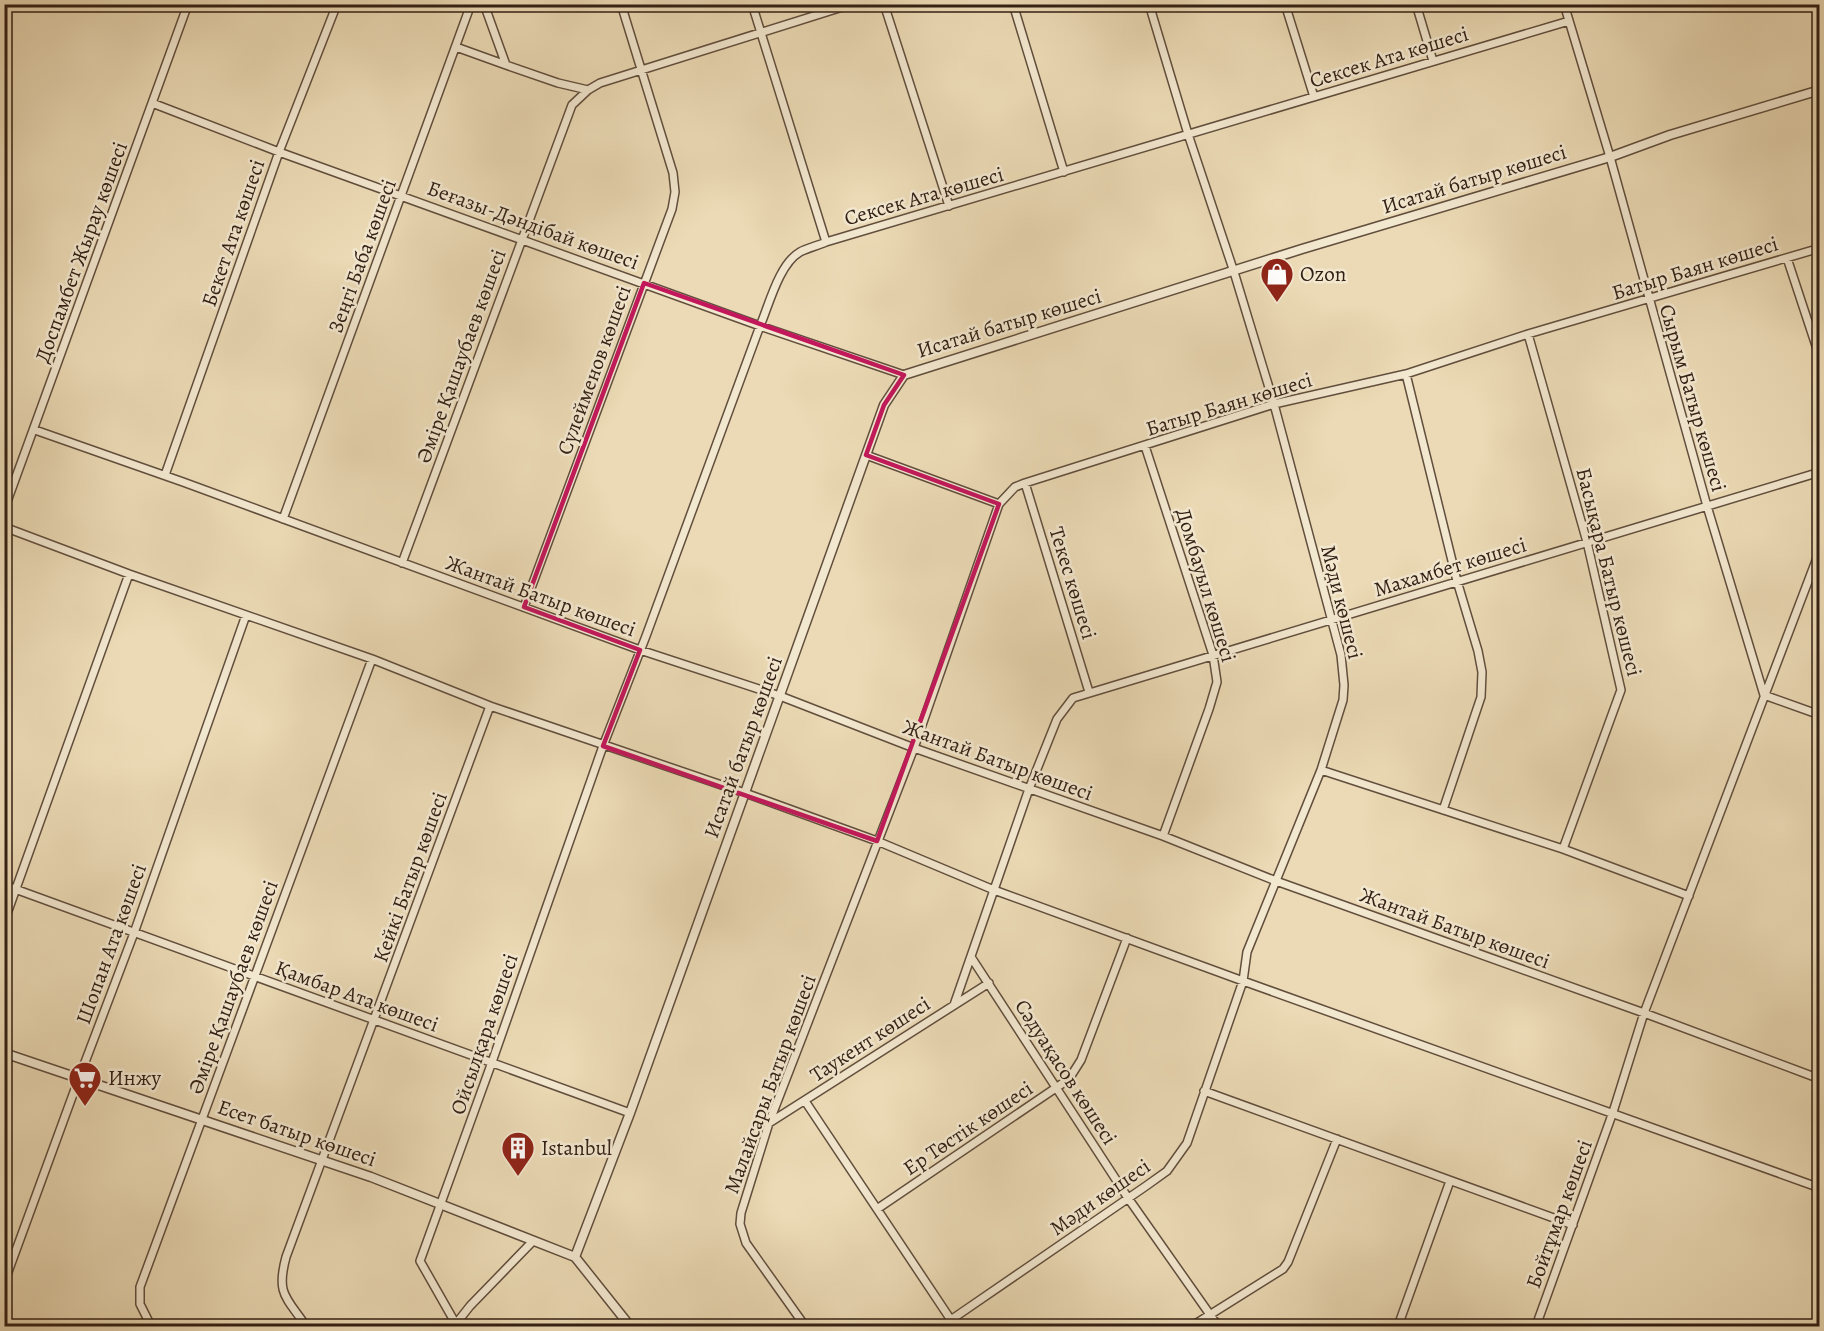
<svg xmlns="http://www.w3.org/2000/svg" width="1824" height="1331" viewBox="0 0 1824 1331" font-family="Alegreya,serif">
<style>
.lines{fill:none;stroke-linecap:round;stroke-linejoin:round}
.minor-casing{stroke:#614e3d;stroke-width:10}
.tertiary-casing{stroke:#614e3d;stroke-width:11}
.minor{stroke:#f2e7cf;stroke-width:7}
.tertiary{stroke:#f2e7cf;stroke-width:8}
.marked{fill:none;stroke:#c2185b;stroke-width:4.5;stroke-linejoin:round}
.labels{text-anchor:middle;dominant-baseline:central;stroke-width:5;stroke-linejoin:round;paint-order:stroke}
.street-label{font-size:21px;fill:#332015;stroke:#f2e7cf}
.poi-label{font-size:21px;fill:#332015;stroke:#f2e7cf;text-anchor:start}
</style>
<rect width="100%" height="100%" fill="#ebdab5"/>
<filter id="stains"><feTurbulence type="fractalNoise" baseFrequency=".00333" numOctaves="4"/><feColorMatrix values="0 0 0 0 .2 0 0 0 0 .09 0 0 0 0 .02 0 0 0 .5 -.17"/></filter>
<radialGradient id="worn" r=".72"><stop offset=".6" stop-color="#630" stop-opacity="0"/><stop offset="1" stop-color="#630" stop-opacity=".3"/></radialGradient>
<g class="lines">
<defs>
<path id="minor" d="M484 4 506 65 558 83 588 90
M752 4 826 242
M884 4 949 206
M1013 4 1064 172
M1149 4 1188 134 1234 272 1274 404 1341 655 1344 685 1343 700 1321 770 1563 849 1689 896
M1285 4 1314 97
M1416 4 1433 61
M1564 4 1610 157 1707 506 1764 695
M456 47 506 65
M152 103 279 152 760 326 904 375
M1787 258 1820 358
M1528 334 1587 542 1621 690 1563 849
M1406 374 1457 581 1478 651 1482 672 1481 697 1443 810
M35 430 183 482 640 650 780 696 914 748 1163 836 1276 881 1644 1013 1820 1079
M1145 446 1213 655 1217 682 1209 709 1163 836
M866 455 999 504
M165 475 279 152 337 4
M1025 483 1089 692
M4 510 188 4
M283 519 471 4
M4 527 129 574 372 659 490 706 745 793 877 841 994 890 1243 981 1820 1188
M402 563 572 105 588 90 600 83 852 4
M524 607 672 209 675 192 673 173 621 4
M1764 695 1820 715
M4 885 630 1113
M4 922 129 574
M971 957 1128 1198 1218 1326
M954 1005 1029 789 1057 719 1073 698 1820 472
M1204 1091 1573 1225
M805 1101 955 1326
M769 1123 989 983
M877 1209 1069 1079 1081 1060 1127 938
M4 1283 79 1078 134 933 246 615
M455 1325 470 1306 533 1241
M151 1326 140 1304V1287L372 659
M306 1326C286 1297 276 1294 286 1257L490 706
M457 1326 420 1261 492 1062 603 746 646 636 760 326C769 305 779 264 800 252 807 248 817 246 826 242L1569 21
M805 1326 746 1243 740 1224 741 1213 769 1123 914 748 999 504 1015 487 1025 483 1274 404 1406 374 1528 334 1820 248
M942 1326 1146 1186 1167 1171 1187 1143 1243 981 1247 952 1321 770
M1192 1326 1283 1269 1288 1262 1337 1139
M1398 1326 1450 1181
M1536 1326 1613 1112 1644 1013 1820 550"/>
<path id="tertiary" d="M4 1053 371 1177 575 1257 630 1326
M575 1257 630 1113 884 405 904 375 1302 249 1610 157 1670 135 1820 90"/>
</defs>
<!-- minor casing -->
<use href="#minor" class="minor-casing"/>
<!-- tertiary casing -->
<use href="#tertiary" class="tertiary-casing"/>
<!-- minor -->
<use href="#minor" class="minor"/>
<!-- tertiary -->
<use href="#tertiary" class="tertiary"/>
</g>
<!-- marked area -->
<path class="marked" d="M644 283 904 375 884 405 866 455 999 504 877 841 603 746 640 650 524 607Z"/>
<!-- icons -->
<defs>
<symbol id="shop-pin" viewBox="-11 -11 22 30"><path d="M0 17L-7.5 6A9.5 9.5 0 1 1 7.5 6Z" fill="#8f2418" stroke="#f2e7cf"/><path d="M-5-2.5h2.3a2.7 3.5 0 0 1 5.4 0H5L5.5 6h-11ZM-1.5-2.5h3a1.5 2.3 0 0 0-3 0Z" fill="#fff"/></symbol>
<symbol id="supermarket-pin" viewBox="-11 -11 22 30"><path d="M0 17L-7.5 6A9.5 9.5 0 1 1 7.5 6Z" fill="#8f2418" stroke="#f2e7cf"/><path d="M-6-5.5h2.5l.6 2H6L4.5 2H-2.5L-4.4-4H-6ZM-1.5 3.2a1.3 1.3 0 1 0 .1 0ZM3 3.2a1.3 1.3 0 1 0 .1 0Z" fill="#fff"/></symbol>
<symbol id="building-pin" viewBox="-11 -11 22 30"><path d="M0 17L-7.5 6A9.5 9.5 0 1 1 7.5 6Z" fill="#8f2418" stroke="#f2e7cf"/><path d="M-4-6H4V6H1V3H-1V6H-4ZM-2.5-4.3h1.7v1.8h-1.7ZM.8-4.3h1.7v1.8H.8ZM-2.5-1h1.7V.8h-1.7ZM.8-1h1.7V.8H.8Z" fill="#fff"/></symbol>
</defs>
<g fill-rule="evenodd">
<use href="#shop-pin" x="1258" y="255" width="38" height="52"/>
<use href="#supermarket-pin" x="66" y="1059" width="38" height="52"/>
<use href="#building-pin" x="499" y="1129" width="38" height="52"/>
</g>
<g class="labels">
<!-- street labels -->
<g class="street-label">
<text transform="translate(1389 57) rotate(-17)">Сексек Ата көшесі</text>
<text transform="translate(1474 179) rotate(-17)">Исатай батыр көшесі</text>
<text transform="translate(924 196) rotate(-16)">Сексек Ата көшесі</text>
<text transform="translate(533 225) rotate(20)">Беғазы-Дәндібай көшесі</text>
<text transform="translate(233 233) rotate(-71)">Бекет Ата көшесі</text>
<text transform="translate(81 252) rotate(-70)">Доспамбет Жырау көшесі</text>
<text transform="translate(362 256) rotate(-70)">Зеңгі Баба көшесі</text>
<text transform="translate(1695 268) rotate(-17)">Батыр Баян көшесі</text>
<text transform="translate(1009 323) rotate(-17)">Исатай батыр көшесі</text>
<text transform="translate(461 356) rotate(-70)">Әміре Қашаубаев көшесі</text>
<text transform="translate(594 370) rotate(-70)">Сүлейменов көшесі</text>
<text transform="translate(1693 398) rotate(74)">Сырым Батыр көшесі</text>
<text transform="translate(1229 404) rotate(-17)">Батыр Баян көшесі</text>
<text transform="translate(1450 567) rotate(-17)">Махамбет көшесі</text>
<text transform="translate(1609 572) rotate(76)">Басықара Батыр көшесі</text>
<text transform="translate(1073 583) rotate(73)">Текес көшесі</text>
<text transform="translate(1206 585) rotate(73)">Домбауыл көшесі</text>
<text transform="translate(541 596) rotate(20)">Жантай Батыр көшесі</text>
<text transform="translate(1342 602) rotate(76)">Мәди көшесі</text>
<text transform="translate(743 747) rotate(-70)">Исатай батыр көшесі</text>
<text transform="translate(998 760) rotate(20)">Жантай Батыр көшесі</text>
<text transform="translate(410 877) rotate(-70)">Кейкі Батыр көшесі</text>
<text transform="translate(1455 928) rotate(20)">Жантай Батыр көшесі</text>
<text transform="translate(111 944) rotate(-70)">Шопан Ата көшесі</text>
<text transform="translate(233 987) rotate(-70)">Әміре Қашаубаев көшесі</text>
<text transform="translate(357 996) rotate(20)">Қамбар Ата көшесі</text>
<text transform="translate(484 1034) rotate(-71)">Ойсылқара көшесі</text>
<text transform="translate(870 1039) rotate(-33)">Таукент көшесі</text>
<text transform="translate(1066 1072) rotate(57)">Сәдуақасов көшесі</text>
<text transform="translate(770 1084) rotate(-70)">Малайсары Батыр көшесі</text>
<text transform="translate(968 1128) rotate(-34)">Ер Төстік көшесі</text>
<text transform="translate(297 1133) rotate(19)">Есет батыр көшесі</text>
<text transform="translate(1100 1197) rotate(-35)">Мәди көшесі</text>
<text transform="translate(1559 1214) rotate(-70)">Бойтұмар көшесі</text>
</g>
<!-- poi labels -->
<g class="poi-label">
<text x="1300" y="274">Ozon</text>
<text x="108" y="1078">Инжу</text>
<text x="541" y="1148">Istanbul</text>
</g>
</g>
<!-- margin -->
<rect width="1824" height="1331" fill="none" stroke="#ebdab5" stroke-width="24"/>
<rect x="6" y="6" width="1812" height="1319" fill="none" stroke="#332015" stroke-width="3"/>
<rect x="12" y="12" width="1800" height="1307" fill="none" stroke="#332015" stroke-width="1.5"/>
<rect width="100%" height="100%" filter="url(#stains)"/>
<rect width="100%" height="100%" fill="url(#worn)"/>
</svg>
